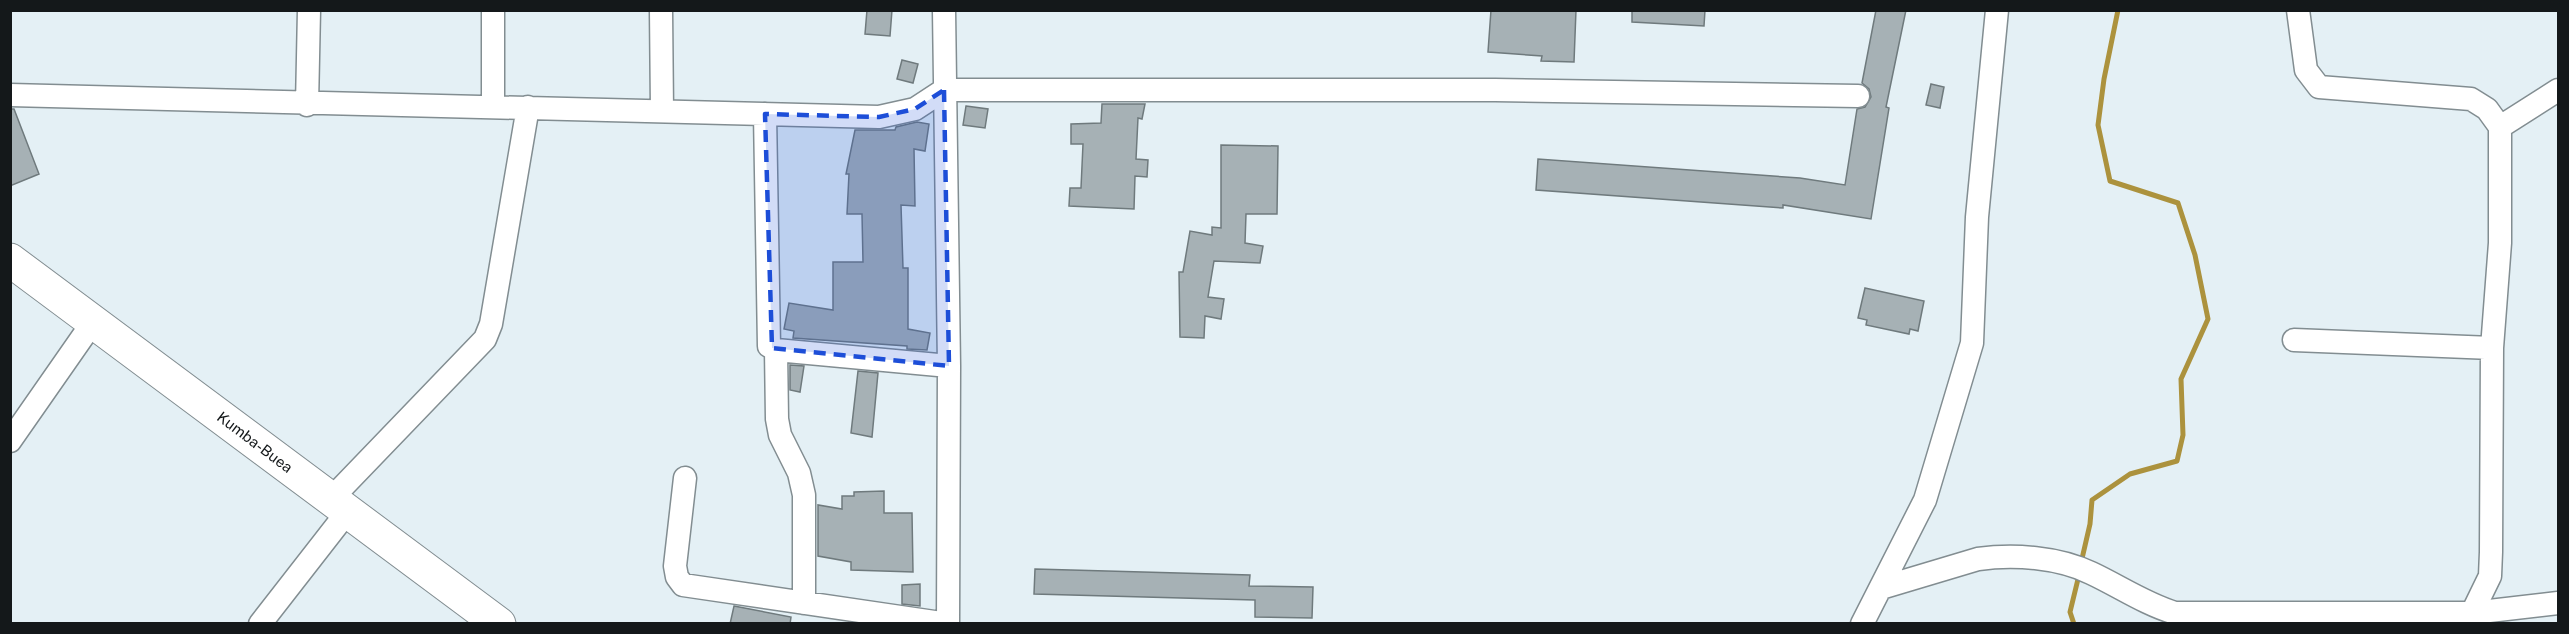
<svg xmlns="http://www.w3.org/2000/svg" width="2569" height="634" viewBox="0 0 2569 634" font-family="'Public Sans',sans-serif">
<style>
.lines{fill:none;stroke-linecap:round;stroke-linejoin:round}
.stream{stroke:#ac923d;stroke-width:5}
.building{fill:#a6b1b5;stroke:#6f7a7d;stroke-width:1.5}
.minor-casing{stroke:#828d91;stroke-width:25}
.highway-casing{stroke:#828d91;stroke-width:35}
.minor{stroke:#fff;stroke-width:22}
.highway{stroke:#fff;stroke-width:33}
.marked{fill:#1d4ed8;fill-opacity:0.2;stroke:#1d4ed8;stroke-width:4.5;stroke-dasharray:12 8;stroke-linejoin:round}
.labels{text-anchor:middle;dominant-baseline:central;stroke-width:4.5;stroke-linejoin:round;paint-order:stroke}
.street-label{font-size:15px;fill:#14181a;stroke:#fff}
</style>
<rect width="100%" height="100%" fill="#e4f0f5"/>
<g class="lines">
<!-- stream -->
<path class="stream" d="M2081 563 2090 524 2092 500 2130 474 2177 461 2183 435 2181 379 2208 319 2195 255 2178 203 2110 181 2098 125 2104 79 2118 10
M2074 624 2070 612 2079 575"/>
</g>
<!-- building -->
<path class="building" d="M867 10H892L890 36 865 34Z
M1491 10H1576L1574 62 1541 61 1542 56 1488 52Z
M1632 10H1705L1704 26 1632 22Z
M1876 10H1906L1886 107 1889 108 1871 219 1783 205V208L1536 190 1538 159 1800 178 1845 185 1857 109 1865 107 1871 97 1869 89 1862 83Z
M902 60 918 64 913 83 897 79Z
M1931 84 1944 87 1940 108 1926 105Z
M1102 104H1145L1142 119 1138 118 1136 159 1148 160 1147 177 1135 176 1134 209 1069 206 1070 188H1081L1083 144H1071V124L1101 123Z
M966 106 988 109 985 128 963 125Z
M10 109H14L39 174 10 186Z
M917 122 929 124 925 151 914 149 915 206 901 205 903 268H908V329L930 333 927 350 907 349V346L793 338 794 331 784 329 789 303 833 310V262H863L862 214H847L849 174H846L855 130H895L896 127Z
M1221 145 1278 146 1277 214H1246L1245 243 1263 246 1260 263 1214 261 1208 297 1224 299 1221 319 1205 316 1204 338 1180 337 1179 272H1183L1190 231 1212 235V227L1221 228Z
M1865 288 1924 301 1918 331 1910 329 1909 334 1866 325 1867 320 1858 318Z
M790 365 804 366 800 392 790 390Z
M858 371 878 373 872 437 851 433Z
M884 491V513H912L913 572 851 570V562L818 556V505L842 509V496H854V492Z
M1035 569 1250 575 1249 586 1313 587 1312 618 1255 617V600L1034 594Z
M920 584V606L902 604V585Z
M734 606 791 617 790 624H730Z"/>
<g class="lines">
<defs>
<path id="minor" d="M661 10 662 111
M944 10 949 366 948 624
M2298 10 2306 70 2319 87 2471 99 2487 109 2500 127V243L2492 348 2491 552 2490 576 2472 613V624
M10 95C300 104 590 109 879 117L915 109 944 90H1495L1858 96
M307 105 309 10
M493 106V10
M765 114 769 346 776 350 949 366
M2500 127 2558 90
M2294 340 2492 348
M776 350 777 419 780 435 799 473 804 495V603
M10 441 93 322
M685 478 675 566 677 577 683 585 948 624
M331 499 485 339 491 324 528 107
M1881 588 1978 559C2014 554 2058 557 2091 573 2119 586 2145 604 2175 613H2472L2558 603
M260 624 348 511
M1862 624 1925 500 1972 343 1977 217 1997 10"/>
<path id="highway" d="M10 260 499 624"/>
</defs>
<!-- minor casing -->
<use href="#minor" class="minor-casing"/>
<!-- highway casing -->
<use href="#highway" class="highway-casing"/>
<!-- minor -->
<use href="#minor" class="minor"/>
<!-- highway -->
<use href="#highway" class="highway"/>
</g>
<!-- marked area -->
<path class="marked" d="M944 90 949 366 772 348 765 114 879 117 915 109Z"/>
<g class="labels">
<!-- street labels -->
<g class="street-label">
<text transform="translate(255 442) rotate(37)">Kumba-Buea</text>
</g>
</g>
<!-- border -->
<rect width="2569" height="634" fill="none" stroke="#14181a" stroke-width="24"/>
</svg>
